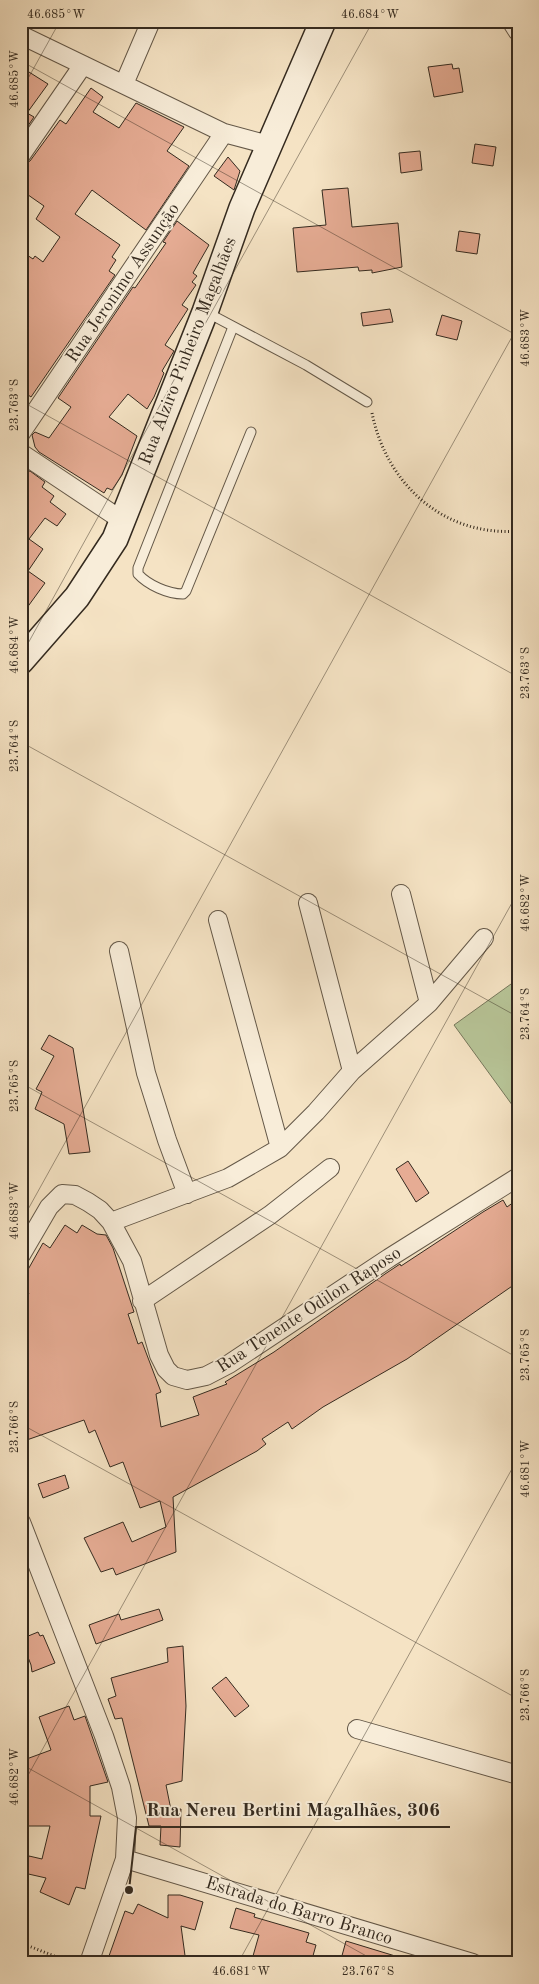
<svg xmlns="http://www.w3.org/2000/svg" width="539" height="1984" viewBox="0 0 539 1984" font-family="'Old Standard TT',serif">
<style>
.green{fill:#b7c497;stroke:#76775b}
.building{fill:#e6ac94;stroke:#342a1f}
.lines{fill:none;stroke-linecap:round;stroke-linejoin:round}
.lane-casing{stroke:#645848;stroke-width:11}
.street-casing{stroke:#645848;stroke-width:20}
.secondary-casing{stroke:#342a1f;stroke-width:28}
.path{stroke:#342a1f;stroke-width:3;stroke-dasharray:1 2.5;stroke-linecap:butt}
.lane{stroke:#f8edd9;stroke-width:9}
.street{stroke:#f8edd9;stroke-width:18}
.secondary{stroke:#f8edd9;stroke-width:25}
.ticks{fill:none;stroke:#342a1f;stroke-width:1;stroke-opacity:0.45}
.labels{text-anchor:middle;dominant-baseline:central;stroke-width:4;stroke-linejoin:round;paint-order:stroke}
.street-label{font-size:18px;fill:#342a1f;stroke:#f8edd9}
.leader{fill:none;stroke:#342a1f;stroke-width:2}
.callout-dot{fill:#342a1f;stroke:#f8edd9;stroke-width:2}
.callout-label{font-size:19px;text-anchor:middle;font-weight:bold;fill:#342a1f;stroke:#f8edd9;stroke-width:4;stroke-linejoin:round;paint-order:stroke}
.neatline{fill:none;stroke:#342a1f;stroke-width:2}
.ticks-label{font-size:12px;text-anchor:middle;fill:#342a1f}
</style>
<rect width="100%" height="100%" fill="#f5e3c4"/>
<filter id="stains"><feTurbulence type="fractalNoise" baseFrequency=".004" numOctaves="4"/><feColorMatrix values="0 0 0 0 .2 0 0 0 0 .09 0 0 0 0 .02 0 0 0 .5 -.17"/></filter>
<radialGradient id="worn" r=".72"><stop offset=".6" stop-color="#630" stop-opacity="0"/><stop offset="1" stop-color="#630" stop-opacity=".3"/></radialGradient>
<!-- green -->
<path class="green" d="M518 979V1113L454 1025Z"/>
<!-- building -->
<path class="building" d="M452 64 453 69 459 68 463 92 434 97 428 67Z
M21 67 48 84 27 113 34 117 21 136Z
M91 88 103 97 93 112 119 128 136 103 184 127 167 151 189 166 146 230 92 190 75 214 120 245 112 257 116 260 109 271 115 275 31 397 21 390V251L33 259 35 256 43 262 60 237 36 219 44 206 21 190V165L30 161 60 120 66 124Z
M475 144 496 147 493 166 472 163Z
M420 151 422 170 401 173 399 153Z
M228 157 240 171 234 190 214 176Z
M348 188 352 227 398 223 402 267 372 273V270L359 271 358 267 297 272 293 228 326 225 322 190Z
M177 221 209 245 193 273 197 276 192 282 196 285 182 305 188 309 165 345 174 351 162 371 164 373 154 397 147 409 128 394 109 417 137 436 122 475 112 490 107 488 104 493 39 452 35 447 32 435 35 432 49 438 71 407 58 398 133 287 135 288 166 243 163 242Z
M459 231 480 234 477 254 456 251Z
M390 309 393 322 363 326 361 313Z
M442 315 462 321 457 340 436 335Z
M30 471 45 482 42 487 54 496 50 502 66 514 57 526 45 518 29 539 43 549 28 571 45 583 21 616V473Z
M49 1035 73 1048 90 1152 69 1154 64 1124 35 1109 42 1092 36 1089 54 1056 41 1049Z
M408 1161 429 1193 416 1202 396 1169Z
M518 1199V1282L407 1359 323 1407 292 1429 288 1422 262 1439 266 1444 257 1451 173 1497 176 1552 116 1575 113 1568 101 1572 84 1538 123 1522 132 1542 166 1527 160 1501 140 1508 123 1462 110 1467 95 1430 89 1433 84 1420 21 1442V1307L29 1293 21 1288V1282L43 1243 50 1248 65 1225 77 1233 82 1225 97 1234 106 1235 113 1248 134 1312 128 1314 138 1344 142 1342 161 1392 156 1394 161 1427 199 1415 193 1397 227 1384 225 1382 274 1352 385 1274 400 1264 401 1266 483 1212 503 1200 507 1207Z
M65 1475 69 1488 43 1498 38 1484Z
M159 1609 163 1620 96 1644 89 1625 119 1614 121 1620Z
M38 1632 40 1636 43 1635 55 1663 32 1672 31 1665 21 1639Z
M183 1646 186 1706 182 1781 166 1785 171 1810 181 1809 180 1847 160 1845 161 1826H149L122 1718 115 1719 108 1699 116 1696 111 1678 168 1662 167 1648Z
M226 1677 249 1706 235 1717 212 1688Z
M69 1706 74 1720 85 1716 108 1782 90 1786V1816H101L85 1889 76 1887 69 1905 40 1892 46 1878 24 1873 29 1856 42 1859 50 1826H24L21 1761 51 1750 39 1717Z
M168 1895H180L203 1902 195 1930 181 1926 186 1963H123L109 1956 125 1911 133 1914 138 1904 168 1918Z
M236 1908 255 1914 254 1917 309 1933 306 1942 316 1945 311 1963H251L259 1935 230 1928Z
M346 1941 405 1959V1963H340Z"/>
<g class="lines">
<defs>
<path id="lane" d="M206 312 306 365 367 402
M233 327 138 568V574C148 585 168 594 183 594L186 591 251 432"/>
<path id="street" d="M511 21 518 32
M21 35 224 133 269 145
M124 84 151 21
M21 155 83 65
M21 433 224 133
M21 453 123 521
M401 894 429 1003
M308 903 352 1071
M218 920 280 1148
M119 951 146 1073 167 1140 187 1194
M111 1222 228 1178 280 1148 316 1112 352 1071 429 1003 484 938
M21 1255 49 1207 62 1194 75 1195 88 1202 100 1210 111 1222 132 1261 159 1355 166 1369 173 1376 187 1380 206 1376 229 1364 389 1258 518 1177
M142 1301 270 1215 330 1168
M21 1522 104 1736 121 1787 127 1818 125 1859 89 1963
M357 1729 518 1775
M125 1859 473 1963"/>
<path id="secondary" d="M21 661 77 597 115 539 205 312 242 208 323 21"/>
</defs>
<!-- lane casing -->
<use href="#lane" class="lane-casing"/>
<!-- street casing -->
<use href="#street" class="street-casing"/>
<!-- secondary casing -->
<use href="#secondary" class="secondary-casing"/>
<!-- path -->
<path class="path" d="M372 413C386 483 443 537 518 531
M21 1943 72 1963"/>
<!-- lane -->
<use href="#lane" class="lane"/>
<!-- street -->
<use href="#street" class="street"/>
<!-- secondary -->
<use href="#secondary" class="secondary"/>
</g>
<!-- ticks -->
<path class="ticks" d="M21 61 518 336M21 91 60 21M21 401 518 677M21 656 373 21M21 742 518 1017M21 1083 518 1358M21 1222 518 326M21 1424 518 1699M21 1764 379 1963M21 1788 518 892M238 1963 518 1458"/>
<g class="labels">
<!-- street labels -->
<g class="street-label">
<text transform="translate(123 283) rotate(-56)">Rua Jeronimo Assunção</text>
<text transform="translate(188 351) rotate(-69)">Rua Alziro Pinheiro Magalhães</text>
<text transform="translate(309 1310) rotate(-33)">Rua Tenente Odilon Raposo</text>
<text transform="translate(299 1911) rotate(17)">Estrada do Barro Branco</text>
</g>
</g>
<!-- callouts -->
<path class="leader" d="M129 1890L136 1827H450"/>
<circle class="callout-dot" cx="129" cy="1890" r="5"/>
<g class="callout-label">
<text x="293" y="1816">Rua Nereu Bertini Magalhães, 306</text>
</g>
<!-- margin -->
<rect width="539" height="1984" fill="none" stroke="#f5e3c4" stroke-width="55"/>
<rect x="28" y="28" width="484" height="1928" class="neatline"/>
<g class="ticks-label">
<text x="56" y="18">46.685°W</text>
<text x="370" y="18">46.684°W</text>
<text transform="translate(14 79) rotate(-90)" y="4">46.685°W</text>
<text transform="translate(525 338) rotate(-90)" y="4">46.683°W</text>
<text transform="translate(14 405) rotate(-90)" y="4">23.763°S</text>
<text transform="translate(14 645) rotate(-90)" y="4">46.684°W</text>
<text transform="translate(525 673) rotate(-90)" y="4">23.763°S</text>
<text transform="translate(14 746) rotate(-90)" y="4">23.764°S</text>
<text transform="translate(525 903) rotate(-90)" y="4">46.682°W</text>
<text transform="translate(525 1014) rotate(-90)" y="4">23.764°S</text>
<text transform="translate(14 1086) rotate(-90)" y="4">23.765°S</text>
<text transform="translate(14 1211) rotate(-90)" y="4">46.683°W</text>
<text transform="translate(525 1355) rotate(-90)" y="4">23.765°S</text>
<text transform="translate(14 1427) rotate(-90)" y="4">23.766°S</text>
<text transform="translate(525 1469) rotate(-90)" y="4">46.681°W</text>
<text transform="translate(525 1695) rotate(-90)" y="4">23.766°S</text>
<text transform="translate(14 1777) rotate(-90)" y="4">46.682°W</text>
<text x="241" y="1975">46.681°W</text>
<text x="368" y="1975">23.767°S</text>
</g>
<rect width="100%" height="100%" filter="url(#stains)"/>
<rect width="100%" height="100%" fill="url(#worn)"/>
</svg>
